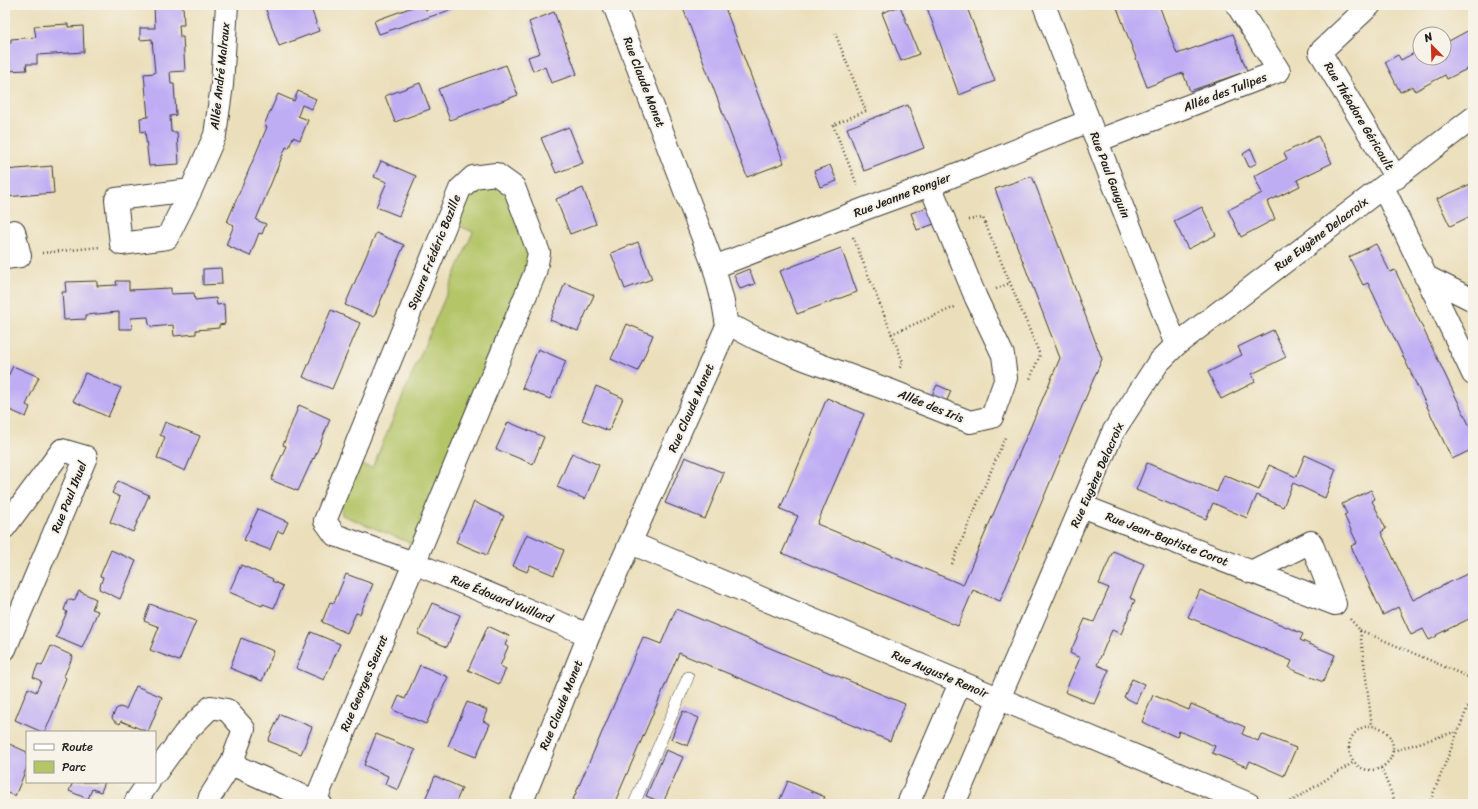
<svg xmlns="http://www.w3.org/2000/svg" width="1478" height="809" viewBox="0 0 1478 809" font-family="Sriracha,sans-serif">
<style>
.green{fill:#b4c568;stroke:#687042}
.building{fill:#bfadf4}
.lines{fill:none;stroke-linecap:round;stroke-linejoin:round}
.service-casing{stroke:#3b3934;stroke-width:12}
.minor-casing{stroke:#3b3934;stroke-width:24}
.path{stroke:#3b3934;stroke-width:2.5;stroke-dasharray:1 3;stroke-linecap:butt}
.service{stroke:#fff;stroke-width:11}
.minor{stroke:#fff;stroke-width:22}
.labels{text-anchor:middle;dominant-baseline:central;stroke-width:4;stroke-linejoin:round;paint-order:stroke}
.street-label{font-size:12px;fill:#1c1c1c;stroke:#f7f3e8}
</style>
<rect width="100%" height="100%" fill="#f7f3e8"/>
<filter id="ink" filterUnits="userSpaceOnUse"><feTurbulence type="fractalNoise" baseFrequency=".025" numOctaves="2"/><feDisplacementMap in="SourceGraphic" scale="8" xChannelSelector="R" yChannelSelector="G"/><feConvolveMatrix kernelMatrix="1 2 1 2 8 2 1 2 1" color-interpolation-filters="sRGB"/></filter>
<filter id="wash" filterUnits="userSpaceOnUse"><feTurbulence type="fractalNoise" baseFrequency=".012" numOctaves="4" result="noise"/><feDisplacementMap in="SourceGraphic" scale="16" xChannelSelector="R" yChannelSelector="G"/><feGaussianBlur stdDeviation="0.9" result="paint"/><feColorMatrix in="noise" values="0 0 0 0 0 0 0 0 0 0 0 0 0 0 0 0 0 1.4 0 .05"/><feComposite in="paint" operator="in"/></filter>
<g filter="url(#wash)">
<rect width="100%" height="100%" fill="#ebdfbb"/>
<!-- green -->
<path class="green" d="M490 182 506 190 532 250 529 272 413 544 342 515 341 503 356 463 372 468 473 232 455 224 471 189Z"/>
<g id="blocks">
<!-- building -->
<path class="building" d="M154 5H183L184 25H179L180 37H183L185 71 170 72 171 84H174L176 115 170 116 171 132H177L179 164 149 166 145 131 141 132 140 118 148 117 144 74 155 73 152 39 140 40V28H155Z
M270 5H310L319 31 279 46 265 7Z
M418 5H424L426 10 440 5H458L459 7 379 34 374 21Z
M692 5H724L784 163 747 177 683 8Z
M926 5H966L995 81 959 95Z
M1116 5H1159L1177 54 1233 34 1247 71 1190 91 1183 73 1147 87Z
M900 6 919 54 901 61 882 13Z
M554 12 577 74 551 83 545 67 533 71 528 57 540 53 529 22Z
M68 24V27L83 26 84 52 37 55V64H26L27 70 5 71V43H11V39L36 37 34 26Z
M1473 28V66L1447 79 1445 75 1415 91 1413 86 1400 92 1385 62 1398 55 1401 60 1420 50V58H1444V41L1448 39 1449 41Z
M506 65 518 95 450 120 438 89Z
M420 83 430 109 395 122 385 96Z
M298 91 316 99 312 109 302 105 298 116 308 120 300 140 293 137 289 148 286 147 256 220 266 224 262 234 259 233 250 256 226 245 234 225 227 222 267 127 264 125 278 94 294 101Z
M908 105 924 148 864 171 847 128Z
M569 127 583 163 556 173 541 138Z
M1318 136 1332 163 1297 180 1300 186 1267 202 1275 219 1241 237 1228 210 1262 193 1254 176 1287 159 1284 153Z
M1251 149 1257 163 1249 167 1243 154Z
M381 161 416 176 399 216 376 207 387 182 374 177Z
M830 165 837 181 820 187 814 171Z
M52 166 54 193 5 197V170Z
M1032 176 1102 359 1000 601 973 590 958 626 782 553 798 516 780 509 827 398 864 414 817 524 963 585 1060 358 995 189Z
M1473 183V215L1450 226 1437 199Z
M583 188 596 224 570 234 556 199Z
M928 207 934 224 917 230 911 213Z
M1202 207 1216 235 1188 249 1174 221Z
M376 233 404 245 374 317 345 305Z
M638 242 652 279 625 289 611 253Z
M1376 244 1390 272 1395 270 1473 433V449L1452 459 1368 283 1363 285 1349 257Z
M841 248 857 292 797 314 780 271Z
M221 268 222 284 203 285V269Z
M749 269 755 284 740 289 734 275Z
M97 281V286L117 285 116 281H129V290L171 288V294L194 293 195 300 216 298 217 305 224 304 225 324 219 325V328L196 330V334L174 336 173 325 152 327 149 324 148 317 131 318 132 329H119V312L86 315V319L64 320 62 292H66L65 282Z
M565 283 594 295 578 331 550 320Z
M331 310 360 323 332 389 303 377Z
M627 324 653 335 638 371 611 359Z
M1273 330 1286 357 1252 374 1255 382 1221 399 1208 372 1242 355 1238 347Z
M538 349 566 361 550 399 522 388Z
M13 366 39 377 26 405 30 407 26 417 5 408V383Z
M85 373 121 388 108 417 73 401Z
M937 385 951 391 945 405 930 399Z
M596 386 623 398 609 431 582 420Z
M299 405 330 419 314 459 313 458 298 491 271 480 286 446 283 445Z
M165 422 200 436 185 471 157 458 165 437 160 435Z
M508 422 544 437 533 464 496 449Z
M572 453 599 465 585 499 557 487Z
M1305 455 1336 469 1325 498 1293 483 1283 507 1257 495 1247 518 1213 503 1206 519 1136 490 1147 463 1217 492 1224 475 1259 490 1269 465 1296 477Z
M685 457 724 473 705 519 665 503Z
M118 481 149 495 133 532 110 522 120 497 112 493Z
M1371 490 1375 499 1372 501 1386 529 1381 532 1413 600 1469 573 1473 581V607L1472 608 1473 617 1436 635 1437 636 1429 640 1423 629 1411 635 1398 607 1383 615 1351 546 1357 543 1344 515 1347 514 1342 504Z
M474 502 504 516 487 555 456 542Z
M258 509 288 522 283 533 278 531 270 550 244 540Z
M527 534 564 550 554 575 530 565 527 572 513 566Z
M111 550 136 561 120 599 99 589 103 577 100 576Z
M1113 551 1144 564 1130 598 1135 600 1121 634 1112 630 1097 665 1109 670 1094 704 1065 692 1080 658 1070 653 1085 619 1094 622 1109 588 1099 584Z
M241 565 273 579 272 581 283 586 274 608 263 604 262 606 229 592Z
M346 574 373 584 360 614 356 613 347 633 322 622 330 602 334 603Z
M1200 590 1303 634 1300 640 1335 655 1323 682 1289 668 1292 661 1188 617Z
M79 591 96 599 92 609 98 611 82 648 56 637 67 612 64 610 68 599 74 601Z
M432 603 460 615 447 647 418 634Z
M150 604 196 621 179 661 150 650 159 627 144 621Z
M676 609 905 704 890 741 679 653 614 804H577L572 802 643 637 661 644Z
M488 626 509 636 505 645 508 647 500 666 506 669 499 684 468 670Z
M311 632 340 644 324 680 296 668Z
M241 638 274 651 262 681 230 668Z
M51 646 73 656 64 676 66 678 57 700 58 701 45 732H42L15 720 28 688 36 692 41 681 33 677 38 664 42 666Z
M420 665 448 677 426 724 393 710 399 696 405 699Z
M1132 679 1144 684 1136 703 1124 697Z
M136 686 162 697 148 732 121 721 120 724 114 721 112 718 116 709 120 707 126 709Z
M1153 695 1189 710 1191 704 1245 727 1242 734 1258 741 1261 734 1296 748 1284 776 1250 761 1247 767 1212 753 1215 746 1179 731 1177 737 1142 722Z
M467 702 487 710 483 721 490 724 476 757 448 746Z
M683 711 699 718 688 746 671 739Z
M280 714 312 727 301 754 268 741Z
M376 734 415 750 398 790 385 784 388 776 364 765Z
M5 742 27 752V767L15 796 5 792Z
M666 750 683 757 663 803 646 796Z
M435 776 462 788 455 804H423Z
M788 781 825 797 821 804H778Z
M73 782H105L101 792 92 789 88 799 69 791Z"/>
</g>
</g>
<g filter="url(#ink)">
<use href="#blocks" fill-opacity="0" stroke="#3b3934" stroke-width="1"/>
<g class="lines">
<defs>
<path id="service" d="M634 804 688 677"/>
<path id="minor" d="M1044 5 1176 345
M1370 5 1320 52 1396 178
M1097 141 1279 71 1237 5
M1383 187 1473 374
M191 190 116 199 121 244 167 238 191 190 215 135 222 85 227 5
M5 237 14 231 20 256 5 258
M714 267 867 208 930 185 1089 121
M1425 276 1473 300
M727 326 738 329 757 339 804 359 889 390 970 422 992 417 1006 378 1003 355 976 298 930 185
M1082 506 1335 604 1311 542 1251 572
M5 527 62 450 86 457 5 649
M631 543 1249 804
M231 764 321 804
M155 774 184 734 211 707 227 710 244 729 231 764 210 797 208 804
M135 804 136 801 149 782
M314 804 535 273 539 253 514 187 496 174 473 177 460 189 325 521 335 535 414 563 589 635
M521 804 589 635 727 326 723 302 714 267 614 5
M908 804 960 683
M954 804 1113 432 1158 363 1176 345 1473 118"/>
</defs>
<!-- service casing -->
<use href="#service" class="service-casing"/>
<!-- minor casing -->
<use href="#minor" class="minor-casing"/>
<!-- path -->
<path class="path" d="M835 33 866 111 833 125 858 187
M968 220 983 218 1040 355 1030 379
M853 237 903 362 899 369
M42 253 99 247
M996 289 1010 283
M891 334 955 307
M952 564 1006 435
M1350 619 1360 630 1372 726
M1360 630 1473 679
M1349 748a22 22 0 1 1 44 0a22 22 0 1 1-44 0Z
M1393 751 1458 731
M1381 768 1396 804
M1287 804 1354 762
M1429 804 1473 694"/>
<!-- service -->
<use href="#service" class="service"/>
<!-- minor -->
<use href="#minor" class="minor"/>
</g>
</g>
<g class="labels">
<!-- street labels -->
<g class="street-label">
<text transform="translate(220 76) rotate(-84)">Allée André Malraux</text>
<text transform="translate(644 82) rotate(69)">Rue Claude Monet</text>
<text transform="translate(1225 92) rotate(-21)">Allée des Tulipes</text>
<text transform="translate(1359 116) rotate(59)">Rue Théodore Géricault</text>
<text transform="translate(1110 175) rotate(69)">Rue Paul Gauguin</text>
<text transform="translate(902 195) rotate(-21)">Rue Jeanne Rongier</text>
<text transform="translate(1321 234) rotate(-37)">Rue Eugène Delacroix</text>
<text transform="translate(434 252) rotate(-68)">Square Frédéric Bazille</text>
<text transform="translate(931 406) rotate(22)">Allée des Iris</text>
<text transform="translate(691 408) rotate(-66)">Rue Claude Monet</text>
<text transform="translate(1097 475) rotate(-66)">Rue Eugène Delacroix</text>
<text transform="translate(69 497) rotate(-68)">Rue Paul Ihuel</text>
<text transform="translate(1167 539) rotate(21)">Rue Jean-Baptiste Corot</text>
<text transform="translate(502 599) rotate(22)">Rue Édouard Vuillard</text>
<text transform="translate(940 674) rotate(23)">Rue Auguste Renoir</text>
<text transform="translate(364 683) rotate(-67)">Rue Georges Seurat</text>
<text transform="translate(561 705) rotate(-68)">Rue Claude Monet</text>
</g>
</g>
<!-- margin -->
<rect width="1478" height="809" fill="none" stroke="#f7f3e8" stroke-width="20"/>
<!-- legend -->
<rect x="26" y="731" width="130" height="52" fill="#f7f3e8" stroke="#9f9d96"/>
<rect x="34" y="744" width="20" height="6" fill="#ffffff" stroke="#9f9d96"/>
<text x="62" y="751" font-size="12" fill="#1c1c1c">Route</text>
<rect x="34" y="761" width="20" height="12" fill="#b4c568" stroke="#9f9d96"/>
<text x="62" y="771" font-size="12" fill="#1c1c1c">Parc</text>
<!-- north arrow -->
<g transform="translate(1432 46) rotate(337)"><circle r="19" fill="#f7f3e8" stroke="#9f9d96"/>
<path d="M0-3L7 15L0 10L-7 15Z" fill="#c8321e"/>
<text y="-6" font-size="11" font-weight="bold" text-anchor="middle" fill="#1c1c1c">N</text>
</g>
</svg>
